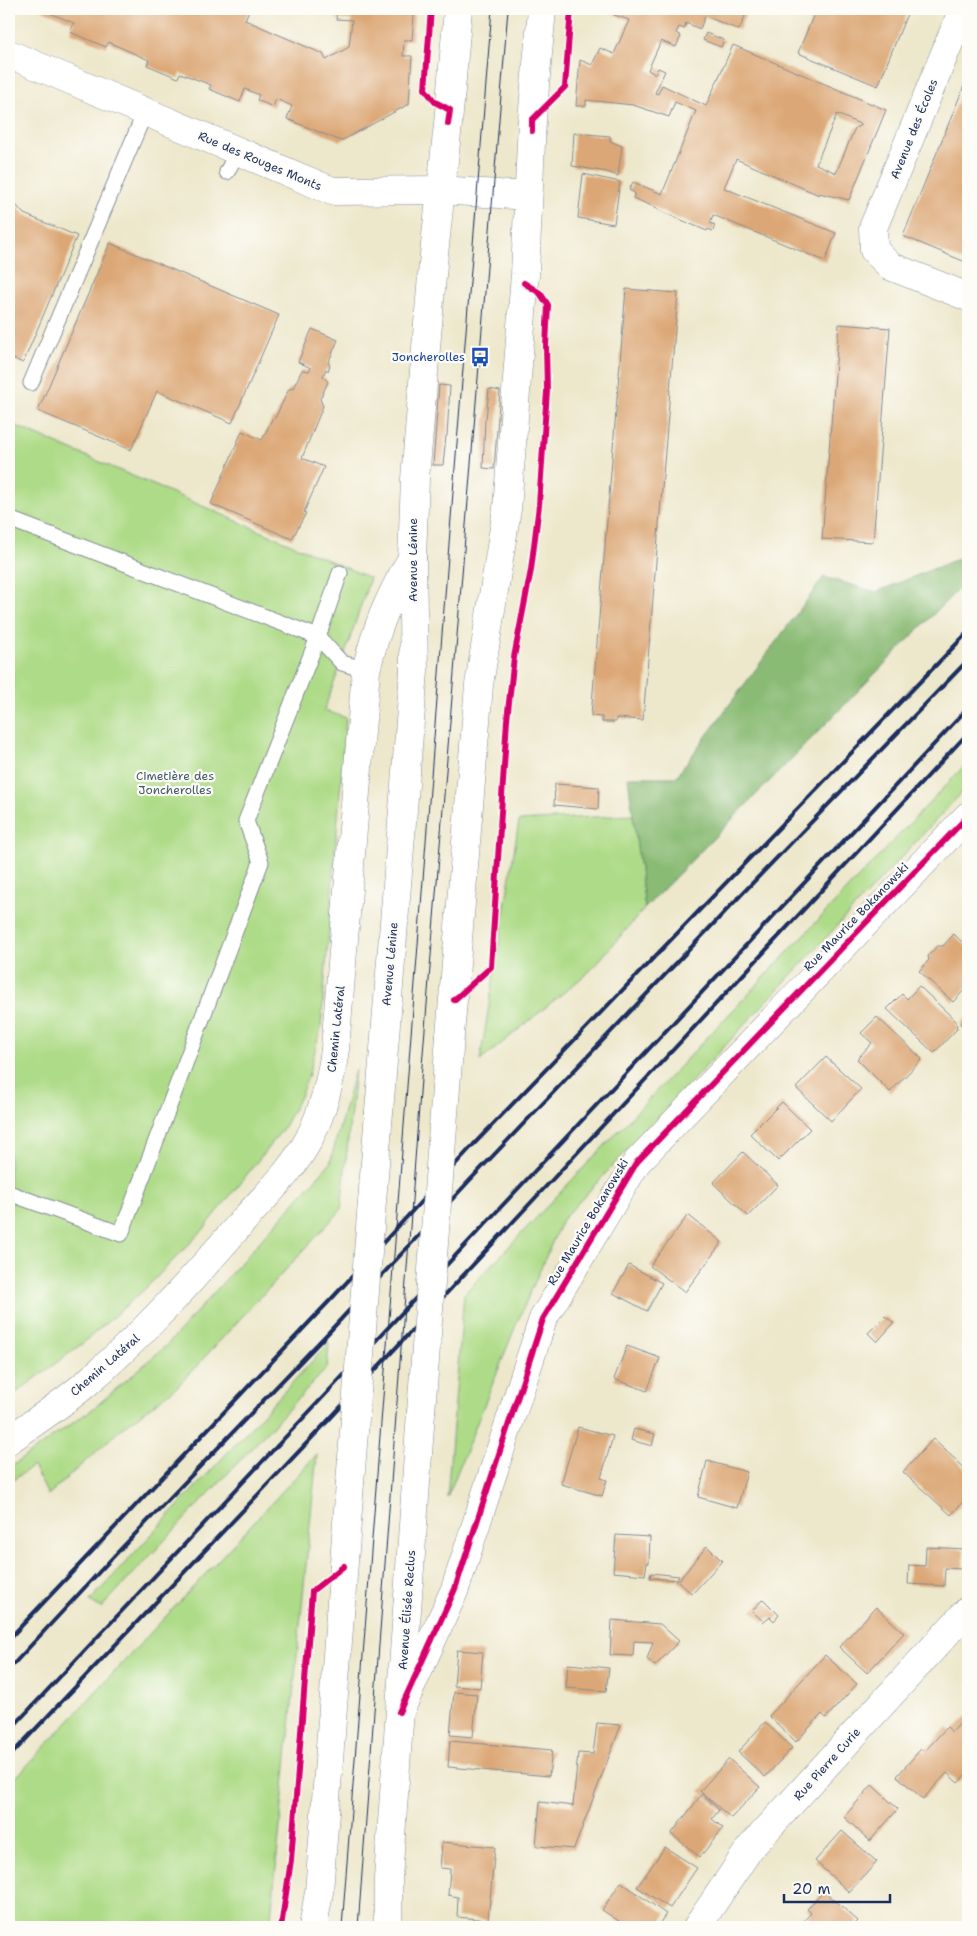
<svg xmlns="http://www.w3.org/2000/svg" width="977" height="1936" viewBox="0 0 977 1936" font-family="'Shantell Sans',sans-serif">
<style>
.green{fill:#aedb87;stroke:#648572}
.forest{fill:#8abb74;stroke:#527569}
.building{fill:#dca776;fill-rule:evenodd}
.lines{fill:none;stroke-linecap:round;stroke-linejoin:round}
.lane-casing{stroke:#848b94;stroke-width:17}
.street-casing{stroke:#848b94;stroke-width:29}
.primary-casing{stroke:#848b94;stroke-width:29}
.lane{stroke:#fff;stroke-width:15}
.street{stroke:#fff;stroke-width:28}
.primary{stroke:#fff;stroke-width:28}
.tram{stroke:#1b2f5e;stroke-width:1}
.rail{stroke:#1b2f5e;stroke-width:4}
.primary-bridge-casing{stroke:#848b94;stroke-width:29;stroke-linecap:butt}
.primary-bridge{stroke:#fff;stroke-width:28}
.cycleway-casing{stroke:#fdfcf7;stroke-width:9}
.cycleway{stroke:#d6006c;stroke-width:6}
.labels{text-anchor:middle;dominant-baseline:central;stroke-width:4.5;stroke-linejoin:round;paint-order:stroke}
.street-label{font-size:12px;fill:#1b2f5e;stroke:#fdfcf7}
.transit-label{font-size:12px;fill:#164399;stroke:#fdfcf7;text-anchor:end}
.park-label{font-size:12px;fill:#405a68;stroke:#fdfcf7}
</style>
<rect width="100%" height="100%" fill="#fdfcf7"/>
<filter id="ink" filterUnits="userSpaceOnUse"><feTurbulence type="fractalNoise" baseFrequency=".02" numOctaves="2"/><feDisplacementMap in="SourceGraphic" scale="10" xChannelSelector="R" yChannelSelector="G"/><feConvolveMatrix kernelMatrix="1 2 1 2 8 2 1 2 1" color-interpolation-filters="sRGB"/></filter>
<filter id="wash" filterUnits="userSpaceOnUse"><feTurbulence type="fractalNoise" baseFrequency=".0096" numOctaves="4" result="noise"/><feDisplacementMap in="SourceGraphic" scale="20" xChannelSelector="R" yChannelSelector="G"/><feGaussianBlur stdDeviation="1.12" result="paint"/><feColorMatrix in="noise" values="0 0 0 0 0 0 0 0 0 0 0 0 0 0 0 0 0 1.4 0 .05"/><feComposite in="paint" operator="in"/></filter>
<g filter="url(#wash)">
<rect width="100%" height="100%" fill="#ede7cb"/>
<!-- green -->
<path class="green" d="M9 423 370 578 347 648 324 710 346 718 321 1027 308 1077 298 1101 282 1130 203 1230 145 1289 83 1343 9 1398Z
M968 762V786L562 1220 516 1325 447 1498 464 1294Z
M633 815 645 908 590 971 480 1061 519 821Z
M355 1070 341 1210 177 1387 121 1429 48 1495 33 1466 9 1483V1468L94 1408 167 1345 330 1163Z
M329 1343 327 1368 101 1608 90 1601Z
M317 1454 270 1927H20L9 1922V1785Z"/>
<!-- forest -->
<path class="forest" d="M960 558 968 568V579L645 908 628 777H676L824 577 876 592Z"/>
<g id="blocks">
<!-- building -->
<path class="building" d="M40 9H247L249 10 245 20 323 54 326 60 349 47 352 20 336 19 337 9H404V14L414 15 412 40H404L403 56H412L409 104 341 141 287 119 292 106 276 99 273 107 257 100 259 95 245 89 240 102 209 89 211 85 180 73 178 78 147 65 149 60 108 42 106 47 70 32 74 23Z
M616 9H748L739 30 705 16 700 29 686 23 684 29 679 27 676 33 681 36 676 47 661 41 648 70 655 74 658 68 665 71 655 93 658 94 662 85 706 106 733 45 886 110 849 200 819 193V195L736 159 724 188 836 233 825 261 713 215 710 223 715 225 713 231 708 229 707 231 658 210 657 208 633 198 635 193 629 190 633 182 662 194 696 111 675 102 669 117 633 105 586 100V106H576L580 60 592 65 600 48 614 54 629 20 614 15ZM837 114 862 125 855 128 836 173 816 164Z
M816 9H909L878 86 798 53Z
M706 33 724 40 721 47 703 40Z
M968 76V263L903 236Z
M574 133 610 136V141L622 146 618 176 607 172 572 166Z
M583 174 620 182 614 224 578 218Z
M9 197 24 214 77 236 23 363 9 357Z
M110 243 279 315 232 423 157 391 131 450 38 411Z
M626 289 678 293 643 720 616 718V722H602V717L591 716Z
M839 324 890 328 873 542 822 539Z
M312 329 338 340 328 363 330 365 328 371 326 369 323 376 328 382 320 399 323 406 302 458 324 467 304 512 306 513 292 539 211 504 242 431 262 440 272 419 275 418 289 389 293 388 302 370 309 371 311 368 298 362Z
M439 385 450 386 447 436H446L443 465H433Z
M489 389 500 391 494 469 483 468 485 419H486Z
M555 784 599 787 598 809 554 805Z
M954 934 968 948V986L953 1002 919 971 929 960 928 956 937 946H943Z
M919 986 956 1021 957 1029 934 1053 887 1009 902 994 907 999Z
M968 1016V1031L960 1024Z
M877 1017 922 1059 890 1092 857 1059 872 1043 861 1033Z
M826 1057 861 1089 831 1121 796 1088Z
M782 1102 810 1129 778 1161 750 1134Z
M743 1152 778 1185 748 1216 713 1183Z
M688 1215 722 1242 685 1292 650 1266Z
M629 1265 662 1283 647 1311 613 1293Z
M885 1316 894 1323 877 1342 868 1333Z
M627 1346 660 1358 647 1391 614 1379Z
M578 1427 613 1436 601 1478 607 1480 602 1496 561 1484Z
M634 1429 655 1434 652 1446 631 1440Z
M933 1439 968 1471V1496L951 1515 903 1472Z
M707 1461 747 1472 737 1508 698 1497Z
M616 1535 650 1537 649 1563H647L645 1575 613 1572Z
M707 1546 722 1561 692 1594 678 1581Z
M926 1547 964 1549 963 1569 945 1568 944 1586 908 1584 909 1565 925 1566Z
M651 1573 679 1576 677 1580 650 1578Z
M763 1599 779 1615 774 1621 770 1617 764 1622 752 1611Z
M876 1607 904 1633 867 1673 839 1647Z
M612 1620 660 1624 679 1641 655 1666 647 1659 653 1642 634 1641 633 1656 610 1655Z
M457 1650 483 1652 480 1688 454 1686Z
M825 1655 857 1684 826 1718 822 1714 796 1742 769 1716Z
M568 1664 609 1668 606 1691 566 1688Z
M454 1692 477 1694 473 1737 450 1735Z
M968 1715V1772L958 1783 947 1773 923 1799 897 1776 921 1749 924 1752 947 1727 952 1732Z
M765 1722 792 1748 765 1777 738 1752Z
M597 1723 621 1725 574 1849 536 1846 540 1802 573 1806 578 1753 593 1754Z
M450 1741 552 1750 549 1776 448 1767Z
M729 1759 760 1787 731 1818 700 1791Z
M872 1785 898 1809 870 1841 844 1817Z
M702 1794 719 1810 712 1819 723 1828 700 1857 671 1834Z
M842 1831 877 1862 849 1892 815 1861Z
M442 1842 495 1847 488 1920 457 1917 458 1897 448 1895 450 1869 440 1868Z
M665 1847 697 1868 670 1908 637 1887Z
M621 1882 666 1914 657 1927H653L647 1923 644 1927H628L602 1910Z
M824 1891 858 1921 852 1927H798L811 1913 807 1909Z"/>
</g>
</g>
<g filter="url(#ink)">
<use href="#blocks" fill-opacity="0" stroke="#848b94" stroke-width="1"/>
<g class="lines">
<defs>
<path id="lane" d="M227 172 237 152
M31 383 145 112
M9 519 318 637 342 663 366 670
M9 1193 121 1234 261 862 246 821 318 637 340 573"/>
<path id="street" d="M963 9 873 228 874 250 890 266 968 297
M9 54 332 191 441 190 528 196
M9 1440C33 1423 59 1406 82 1387 141 1337 192 1280 242 1222 265 1196 293 1170 309 1139 323 1111 331 1080 335 1049L366 670C377 626 389 597 412 558
M401 1709 455 1589 543 1319 637 1162 968 816
M697 1927 750 1848 968 1610"/>
<path id="primary" d="M450 1036 479 685 507 509 525 274 532 120 542 9
M379 1112 414 671 412 558 415 479 433 264 448 124 458 9
M313 1927 319 1892 350 1483
M388 1927V1879L421 1412"/>
</defs>
<!-- lane casing -->
<use href="#lane" class="lane-casing"/>
<!-- street casing -->
<use href="#street" class="street-casing"/>
<!-- primary casing -->
<use href="#primary" class="primary-casing"/>
<!-- lane -->
<use href="#lane" class="lane"/>
<!-- street -->
<use href="#street" class="street"/>
<!-- primary -->
<use href="#primary" class="primary"/>
<!-- tram -->
<path class="tram" d="M342 1927 452 505 492 9
M358 1927 422 1066 508 9"/>
<!-- rail -->
<path class="rail" d="M9 1639 335 1295 474 1144 968 632
M9 1669 115 1555 330 1331 470 1180 739 897 968 660
M9 1731 324 1396 968 708
M9 1757 323 1426 968 733"/>
<defs>
<path id="primary-bridge" d="M421 1412 450 1036
M350 1483 379 1112"/>
</defs>
<!-- primary-bridge casing -->
<use href="#primary-bridge" class="primary-bridge-casing"/>
<!-- primary-bridge -->
<use href="#primary-bridge" class="primary-bridge"/>
<defs>
<path id="cycleway" d="M431 9 425 89 435 102 450 110 448 124
M532 131V120L565 87 571 9
M454 1000 491 967 507 720 514 657 531 570 539 505 547 391 546 346 548 305 540 293 524 283
M399 1712 455 1589 543 1319 637 1162 968 816
M281 1927 291 1860 312 1591 344 1566"/>
</defs>
<!-- cycleway casing -->
<use href="#cycleway" class="cycleway-casing"/>
<!-- cycleway -->
<use href="#cycleway" class="cycleway"/>
</g>
</g>
<!-- icons -->
<defs>
<symbol id="bus-bare" viewBox="-9 -9 18 18"><path d="M-5-6H5V4H4V6H2V4H-2V6H-4V4H-5ZM-3.5-4V0h7V-4ZM-3.5 1.2v1.5H-2V1.2ZM2 1.2v1.5H3.5V1.2Z" fill="#1a4fb4" stroke="#fdfcf7" stroke-width="2.5" paint-order="stroke"/></symbol>
</defs>
<g fill-rule="evenodd">
<use href="#bus-bare" x="466" y="343" width="28" height="28"/>
</g>
<g class="labels">
<!-- street labels -->
<g class="street-label">
<text transform="translate(914 129) rotate(-68)">Avenue des Écoles</text>
<text transform="translate(260 161) rotate(23)">Rue des Rouges Monts</text>
<text transform="translate(413 560) rotate(-90)">Avenue Lénine</text>
<text transform="translate(856 917) rotate(-46)">Rue Maurice Bokanowski</text>
<text transform="translate(390 964) rotate(-85)">Avenue Lénine</text>
<text transform="translate(336 1029) rotate(-84)">Chemin Latéral</text>
<text transform="translate(588 1222) rotate(-59)">Rue Maurice Bokanowski</text>
<text transform="translate(105 1365) rotate(-41)">Chemin Latéral</text>
<text transform="translate(407 1610) rotate(-86)">Avenue Élisée Reclus</text>
<text transform="translate(827 1764) rotate(-48)">Rue Pierre Curie</text>
</g>
<!-- transit labels -->
<g class="transit-label">
<text x="465" y="357">Joncherolles</text>
</g>
<!-- park labels -->
<g class="park-label">
<text x="175" y="776">Cimetière des<tspan x="175" dy="14">Joncherolles</tspan></text>
</g>
</g>
<!-- margin -->
<rect width="977" height="1936" fill="none" stroke="#fdfcf7" stroke-width="30"/>
<!-- scale -->
<path d="M784 1894v8h106v-8" fill="none" stroke="#1b2f5e" stroke-width="2.5"/>
<text x="792" y="1894" font-size="15" fill="#1b2f5e" stroke="#fdfcf7" stroke-width="4" paint-order="stroke">20 m</text>
</svg>
